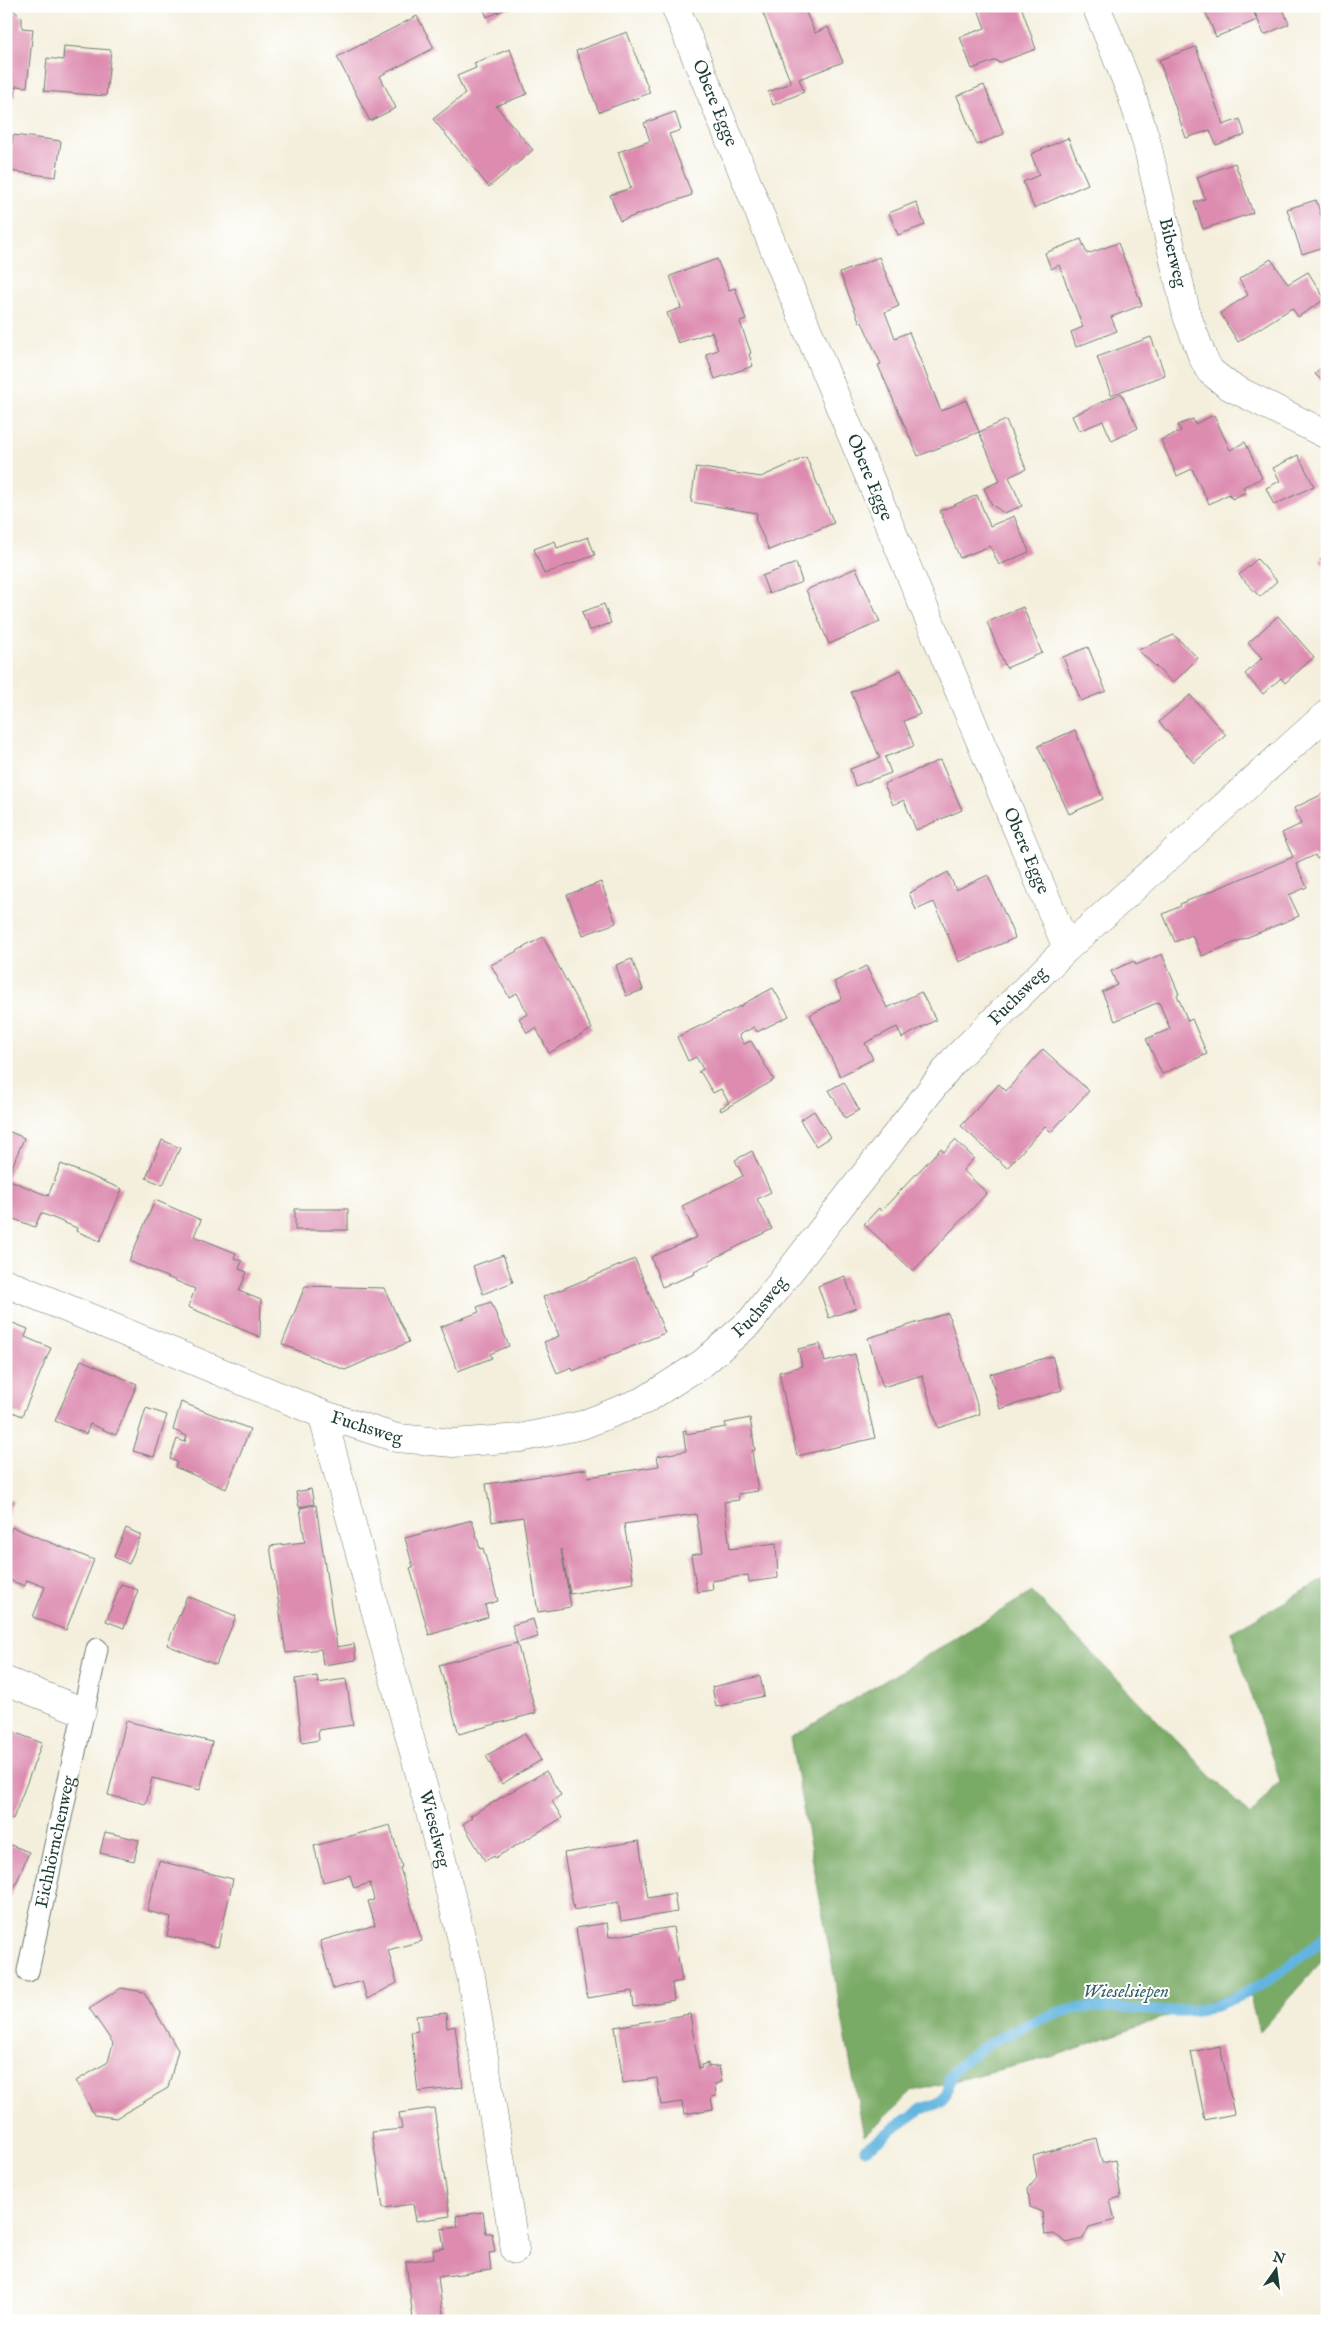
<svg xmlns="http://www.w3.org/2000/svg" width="1333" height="2327" viewBox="0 0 1333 2327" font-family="'IM FELL English',serif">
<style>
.forest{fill:#7aab66;stroke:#4c744d}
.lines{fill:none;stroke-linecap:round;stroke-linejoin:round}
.stream{stroke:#64b5df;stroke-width:11}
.building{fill:#dd8cb0}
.service-casing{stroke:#6a7b6f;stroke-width:23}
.minor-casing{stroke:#6a7b6f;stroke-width:29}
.service{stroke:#fff;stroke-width:21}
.minor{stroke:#fff;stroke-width:28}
.labels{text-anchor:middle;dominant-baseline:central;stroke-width:4;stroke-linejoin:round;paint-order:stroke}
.street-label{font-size:18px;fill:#1f3d34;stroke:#fff}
.water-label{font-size:19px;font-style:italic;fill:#346167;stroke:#fff}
</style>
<rect width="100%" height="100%" fill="#fff"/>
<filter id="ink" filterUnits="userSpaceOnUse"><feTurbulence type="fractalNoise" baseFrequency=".02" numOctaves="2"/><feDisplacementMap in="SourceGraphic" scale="10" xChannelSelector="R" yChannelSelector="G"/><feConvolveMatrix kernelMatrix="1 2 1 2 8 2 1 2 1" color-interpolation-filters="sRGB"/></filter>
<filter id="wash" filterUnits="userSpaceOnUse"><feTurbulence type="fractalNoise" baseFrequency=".0096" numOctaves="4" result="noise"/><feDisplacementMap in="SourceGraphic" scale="20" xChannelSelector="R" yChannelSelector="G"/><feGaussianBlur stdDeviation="1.12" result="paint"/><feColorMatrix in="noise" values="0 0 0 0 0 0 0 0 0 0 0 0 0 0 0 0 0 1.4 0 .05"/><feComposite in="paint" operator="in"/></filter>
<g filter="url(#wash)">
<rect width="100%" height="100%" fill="#f4efdd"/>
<!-- forest -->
<path class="forest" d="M1327 1578V1955L1259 2032 1248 1988 1055 2056 913 2091 864 2136 790 1738 1032 1592 1250 1816 1280 1781 1231 1632Z"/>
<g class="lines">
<!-- stream -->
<path class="stream" d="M865 2149C884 2137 901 2122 920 2110 927 2106 935 2106 941 2101 950 2091 946 2087 950 2077 963 2052 1026 2024 1052 2015 1089 2001 1126 2010 1164 2011 1176 2011 1191 2012 1202 2009 1249 1998 1292 1967 1327 1934"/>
</g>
<g id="blocks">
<!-- building -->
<path class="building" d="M6 6H9L22 18V28L33 29 27 87 16 86 15 97 6 96Z
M490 6H513L487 17 484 10Z
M760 6H803L815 33 828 27 843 62 799 79 804 92 773 105 768 92 791 83Z
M977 6H1021L1036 49 998 63 997 60 972 69 960 37 985 28Z
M1203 6H1251L1257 20 1216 37Z
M1256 6H1282L1289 24 1264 35 1253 8Z
M417 16 434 48 380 76 396 108 370 121 337 57Z
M627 32 650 93 599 112 576 51Z
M64 46 111 50 106 96 44 91 47 58 63 60Z
M1196 47 1223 125 1240 119 1245 135 1216 145 1210 130 1186 138 1159 60Z
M510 49 527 94 496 106 533 150 489 187 433 119 465 94 457 76 476 68 474 63Z
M984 85 1004 134 977 145 957 96Z
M675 112 681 130 669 134 692 195 620 221 610 195 631 188 618 152 650 141 644 123Z
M13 135 61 141 56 177 9 171Z
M1068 138 1088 184 1034 208 1023 182 1039 175 1031 154Z
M1235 163 1253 213 1203 229 1194 202 1205 199 1197 177Z
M1316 200 1327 234V246L1302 254 1287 209Z
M916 202 925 225 898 235 889 213Z
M1081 239 1087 254 1118 243 1142 305 1111 317 1117 331 1076 347 1071 332 1083 327 1059 265 1051 269 1045 253Z
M879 257 899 306 885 312 895 338 909 332 941 411 966 400 979 432 918 456 878 365 881 364 862 322 860 323 840 273Z
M717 259 729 290 735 288 746 320 740 322 751 353 749 354 753 366 715 379 706 354 718 350 712 332 678 343 667 313 681 308 670 276Z
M1271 259 1288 284 1308 272 1325 299 1298 317 1292 308 1238 342 1220 313 1248 295 1239 279Z
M1151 337 1165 375 1111 395 1097 357Z
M1327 362V386L1315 374Z
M1121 393 1138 428 1112 441 1103 421 1079 431 1072 416Z
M1214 415 1230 450 1245 442 1262 478 1243 487 1246 492 1232 499 1229 494 1209 504 1192 469 1177 476 1161 440 1181 431 1178 425 1193 419 1195 424Z
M1006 420 1026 469 1009 477 1022 506 1004 513 992 505 984 488 1000 481 979 432Z
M1298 455 1314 486 1274 505 1266 488 1280 481 1273 468Z
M806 457 834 523 769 550 756 521 757 513 691 502 696 467 761 477Z
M977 495 990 526 1014 516 1029 552 999 565 990 546 960 558 940 511Z
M588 537 595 555 544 574 534 549 555 541 557 548Z
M1327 554V567L1320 560Z
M1257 559 1277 581 1260 597 1239 575Z
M796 563 802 582 769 594 762 576Z
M856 568 880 622 829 644 806 590Z
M604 604 611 623 589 631 582 612Z
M1023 607 1042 653 1006 668 987 622Z
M1278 616 1314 657 1285 683 1281 678 1263 694 1245 674 1262 658 1248 643Z
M1174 635 1198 658 1173 683 1138 650Z
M1088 647 1106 691 1081 701 1063 657Z
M901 670 920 714 904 721 914 746 885 757 891 773 855 786 850 769 880 758 851 692Z
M1190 695 1226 735 1194 763 1159 722Z
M1075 730 1103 799 1069 814 1038 746Z
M940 760 962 810 916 830 904 800 893 805 884 784Z
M1327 792V854L1317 859 1315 855 1296 864 1307 887 1289 895 1299 916 1202 956 1192 935 1175 942 1163 914 1181 906 1180 904 1293 857 1282 833 1301 824 1294 808Z
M948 872 956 890 988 875 1015 938 959 962 934 902 916 910 909 893Z
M601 882 616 923 583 935 567 895Z
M543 937 592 1029 549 1053 536 1028 527 1033 519 1018 528 1014 517 993 509 997 491 965Z
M1162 954 1179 994 1177 995 1188 1021 1192 1019 1207 1054 1162 1074 1146 1039 1170 1029 1159 1002 1115 1021 1102 992 1117 985 1111 971 1134 961 1136 965Z
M632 959 643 990 626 996 616 965Z
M866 966 887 1008 921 992 936 1020 902 1038 897 1027 865 1043 873 1059 840 1076 810 1015 842 998 834 982Z
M773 988 789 1016 757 1032 754 1027 739 1035 744 1044 751 1041 774 1080 721 1111 720 1108 729 1103 721 1089 713 1093 701 1073 698 1072 703 1069 696 1057 688 1061 677 1037 743 1005V1004Z
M1043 1049 1089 1091 1051 1132 1045 1126 1007 1168 961 1126 999 1084 1006 1091Z
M844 1082 859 1110 845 1118 829 1090Z
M814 1111 830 1137 816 1146 800 1120Z
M6 1130 24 1138 7 1179 48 1196 61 1164 122 1189 100 1241 76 1231 77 1228 41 1213 35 1227 6 1216Z
M162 1140 180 1148 163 1185 146 1178Z
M955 1140 974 1158 963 1170 987 1193 913 1271 864 1224 879 1208 881 1211 941 1148 944 1152Z
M752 1151 771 1192 757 1199 772 1229 709 1261 710 1264 694 1272 695 1274 662 1287 651 1257 697 1237 682 1206 743 1176 735 1160Z
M155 1200 201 1220 194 1236 236 1253 234 1258 242 1261 239 1269 247 1272 239 1291 261 1300 260 1337 188 1307 195 1289 129 1261Z
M295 1209H348V1230H295Z
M503 1255 513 1282 483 1294 473 1266Z
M635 1259 665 1333 573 1371 572 1367 557 1373 544 1342 559 1336 543 1297Z
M845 1276 856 1308 829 1318 818 1286Z
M305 1286 384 1288 409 1342 345 1370 282 1344Z
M491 1302 509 1346 490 1354 492 1358 458 1371 440 1327 479 1312 477 1307Z
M948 1313 980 1414 938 1428 922 1375 883 1387 868 1338Z
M13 1323 28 1329 25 1337 51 1348 22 1416 6 1409V1340Z
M820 1344 825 1362 855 1354 875 1438 797 1456 779 1372 802 1366 798 1349Z
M1052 1356 1062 1390 1000 1409 990 1374Z
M81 1360 137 1384 116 1435 90 1424 86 1434 55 1421Z
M181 1402 250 1429 226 1489 175 1467 177 1462 170 1459 177 1439 185 1442 187 1436 173 1430Z
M146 1408 167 1415 154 1457 133 1451Z
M750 1418 755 1450 752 1451 758 1491 738 1494 739 1500 724 1502 730 1549 776 1543 778 1578 749 1582 748 1575 712 1581 713 1590 697 1592 691 1555 702 1553 696 1514 624 1524 634 1583 570 1594 561 1549 571 1607 538 1612 523 1517 492 1522 486 1484 587 1469 588 1477 659 1466 657 1456 686 1451 683 1431 686 1430V1434L726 1427 725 1423Z
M311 1489 314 1504 299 1507 296 1492Z
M6 1499 13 1501 6 1517Z
M316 1505 337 1647 354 1644 356 1660 323 1665 321 1649 286 1653 270 1546 305 1542 300 1508Z
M472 1520 480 1549 483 1548 498 1601 485 1605 488 1617 429 1635 410 1568 413 1567 405 1538Z
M12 1527 94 1560 66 1630 33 1617 45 1587 27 1580 25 1586 6 1579V1564L10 1555 6 1553V1543Z
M126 1528 141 1535 129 1564 114 1557Z
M121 1584 138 1590 124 1628 106 1621Z
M187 1596 236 1616 216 1665 167 1645Z
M533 1619 538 1637 517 1643 512 1625Z
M517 1643 536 1713 459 1734 439 1665Z
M317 1676 318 1683 346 1679 353 1725 318 1730 319 1740 302 1743 295 1679Z
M760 1676 764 1696 716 1707 712 1687Z
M126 1721 212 1742 200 1790 152 1778 146 1804 108 1795Z
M6 1729 42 1743 13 1819 6 1816Z
M524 1733 541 1760 502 1784 486 1756Z
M546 1771 561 1795 552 1801 562 1818 495 1858 494 1856 485 1861 463 1824 472 1818 470 1816Z
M390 1825 402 1867 400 1868 422 1941 388 1950 397 1983 367 1999 362 1981 333 1989 320 1941 375 1925 368 1901 374 1900 370 1883 354 1888 350 1875 323 1882 314 1846Z
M105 1832 139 1840 134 1861 100 1853Z
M639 1841 648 1898 674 1893 677 1912 621 1921 618 1902 574 1910 564 1853Z
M6 1843 29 1852 6 1909Z
M159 1861 233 1879 218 1947 167 1936 171 1917 147 1911Z
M607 1923 609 1937 673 1927 682 1981 672 1983 674 2000 634 2007 632 1991 587 1998 576 1928Z
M121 1988 144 1992 178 2050 168 2088 116 2118 94 2115 76 2081 108 2062 113 2043 89 2008Z
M446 2013 447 2028 455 2026 463 2087 418 2092 411 2032 418 2031 416 2016Z
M690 2014 699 2069 702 2068 701 2065 708 2063V2067L719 2066 722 2082 715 2084 716 2096 711 2097 713 2109 684 2114 682 2102 661 2105 657 2078 623 2083 615 2027Z
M1220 2046 1234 2114 1205 2120 1191 2052Z
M434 2108 450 2216 416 2221 413 2204 383 2208 372 2132 402 2129 399 2113Z
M1096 2138 1102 2163 1115 2160 1121 2197 1110 2200 1115 2220 1089 2227 1083 2239 1067 2243 1054 2234 1045 2235 1042 2212 1030 2207 1028 2189 1037 2178 1033 2156Z
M483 2212 486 2233H492L495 2252 489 2253 491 2270 438 2277 443 2315 413 2319 406 2262 434 2258 433 2250 444 2248 441 2229 458 2227 456 2216Z"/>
</g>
</g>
<g filter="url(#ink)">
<use href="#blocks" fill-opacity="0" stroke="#6a7b6f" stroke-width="1"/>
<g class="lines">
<defs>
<g id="service">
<path id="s1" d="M28 1971 97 1649"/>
</g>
<g id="minor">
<path id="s2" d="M675 6 795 300 1067 948"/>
<path id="s3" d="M1096 6 1130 90 1146 140 1187 316 1203 358 1210 371 1229 386 1327 435"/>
<path id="s4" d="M6 1283 322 1414 397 1438 453 1443 520 1438 582 1425 645 1400 703 1363 751 1321 954 1060 1067 948 1327 714"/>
<path id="s5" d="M322 1414 429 1808 471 1976 515 2250"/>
<path d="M6 1681 82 1711"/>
</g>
</defs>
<!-- service casing -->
<use href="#service" class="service-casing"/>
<!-- minor casing -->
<use href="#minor" class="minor-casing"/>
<!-- service -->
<use href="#service" class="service"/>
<!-- minor -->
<use href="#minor" class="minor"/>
</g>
</g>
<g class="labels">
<!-- street labels -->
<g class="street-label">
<text stroke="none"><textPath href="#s2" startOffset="105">Obere Egge</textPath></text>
<text stroke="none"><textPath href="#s3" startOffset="259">Biberweg</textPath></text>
<text stroke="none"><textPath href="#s2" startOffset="510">Obere Egge</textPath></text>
<text stroke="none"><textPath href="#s2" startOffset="915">Obere Egge</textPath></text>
<text stroke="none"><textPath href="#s4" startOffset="1229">Fuchsweg</textPath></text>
<text stroke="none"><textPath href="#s4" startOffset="824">Fuchsweg</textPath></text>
<text stroke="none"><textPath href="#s4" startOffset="389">Fuchsweg</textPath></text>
<text stroke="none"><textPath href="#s5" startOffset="430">Wieselweg</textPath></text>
<text stroke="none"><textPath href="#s1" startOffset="132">Eichhörnchenweg</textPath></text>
</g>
<!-- water labels -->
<g class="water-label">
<text x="1126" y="1992">Wieselsiepen</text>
</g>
</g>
<!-- margin -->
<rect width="1333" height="2327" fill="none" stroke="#fff" stroke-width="25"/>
<!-- north arrow -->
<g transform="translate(1276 2270) rotate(14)" stroke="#ffffff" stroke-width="4" paint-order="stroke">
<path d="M0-4L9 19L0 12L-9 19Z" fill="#1f3d34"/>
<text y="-8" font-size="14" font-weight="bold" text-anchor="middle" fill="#1f3d34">N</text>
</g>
</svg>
